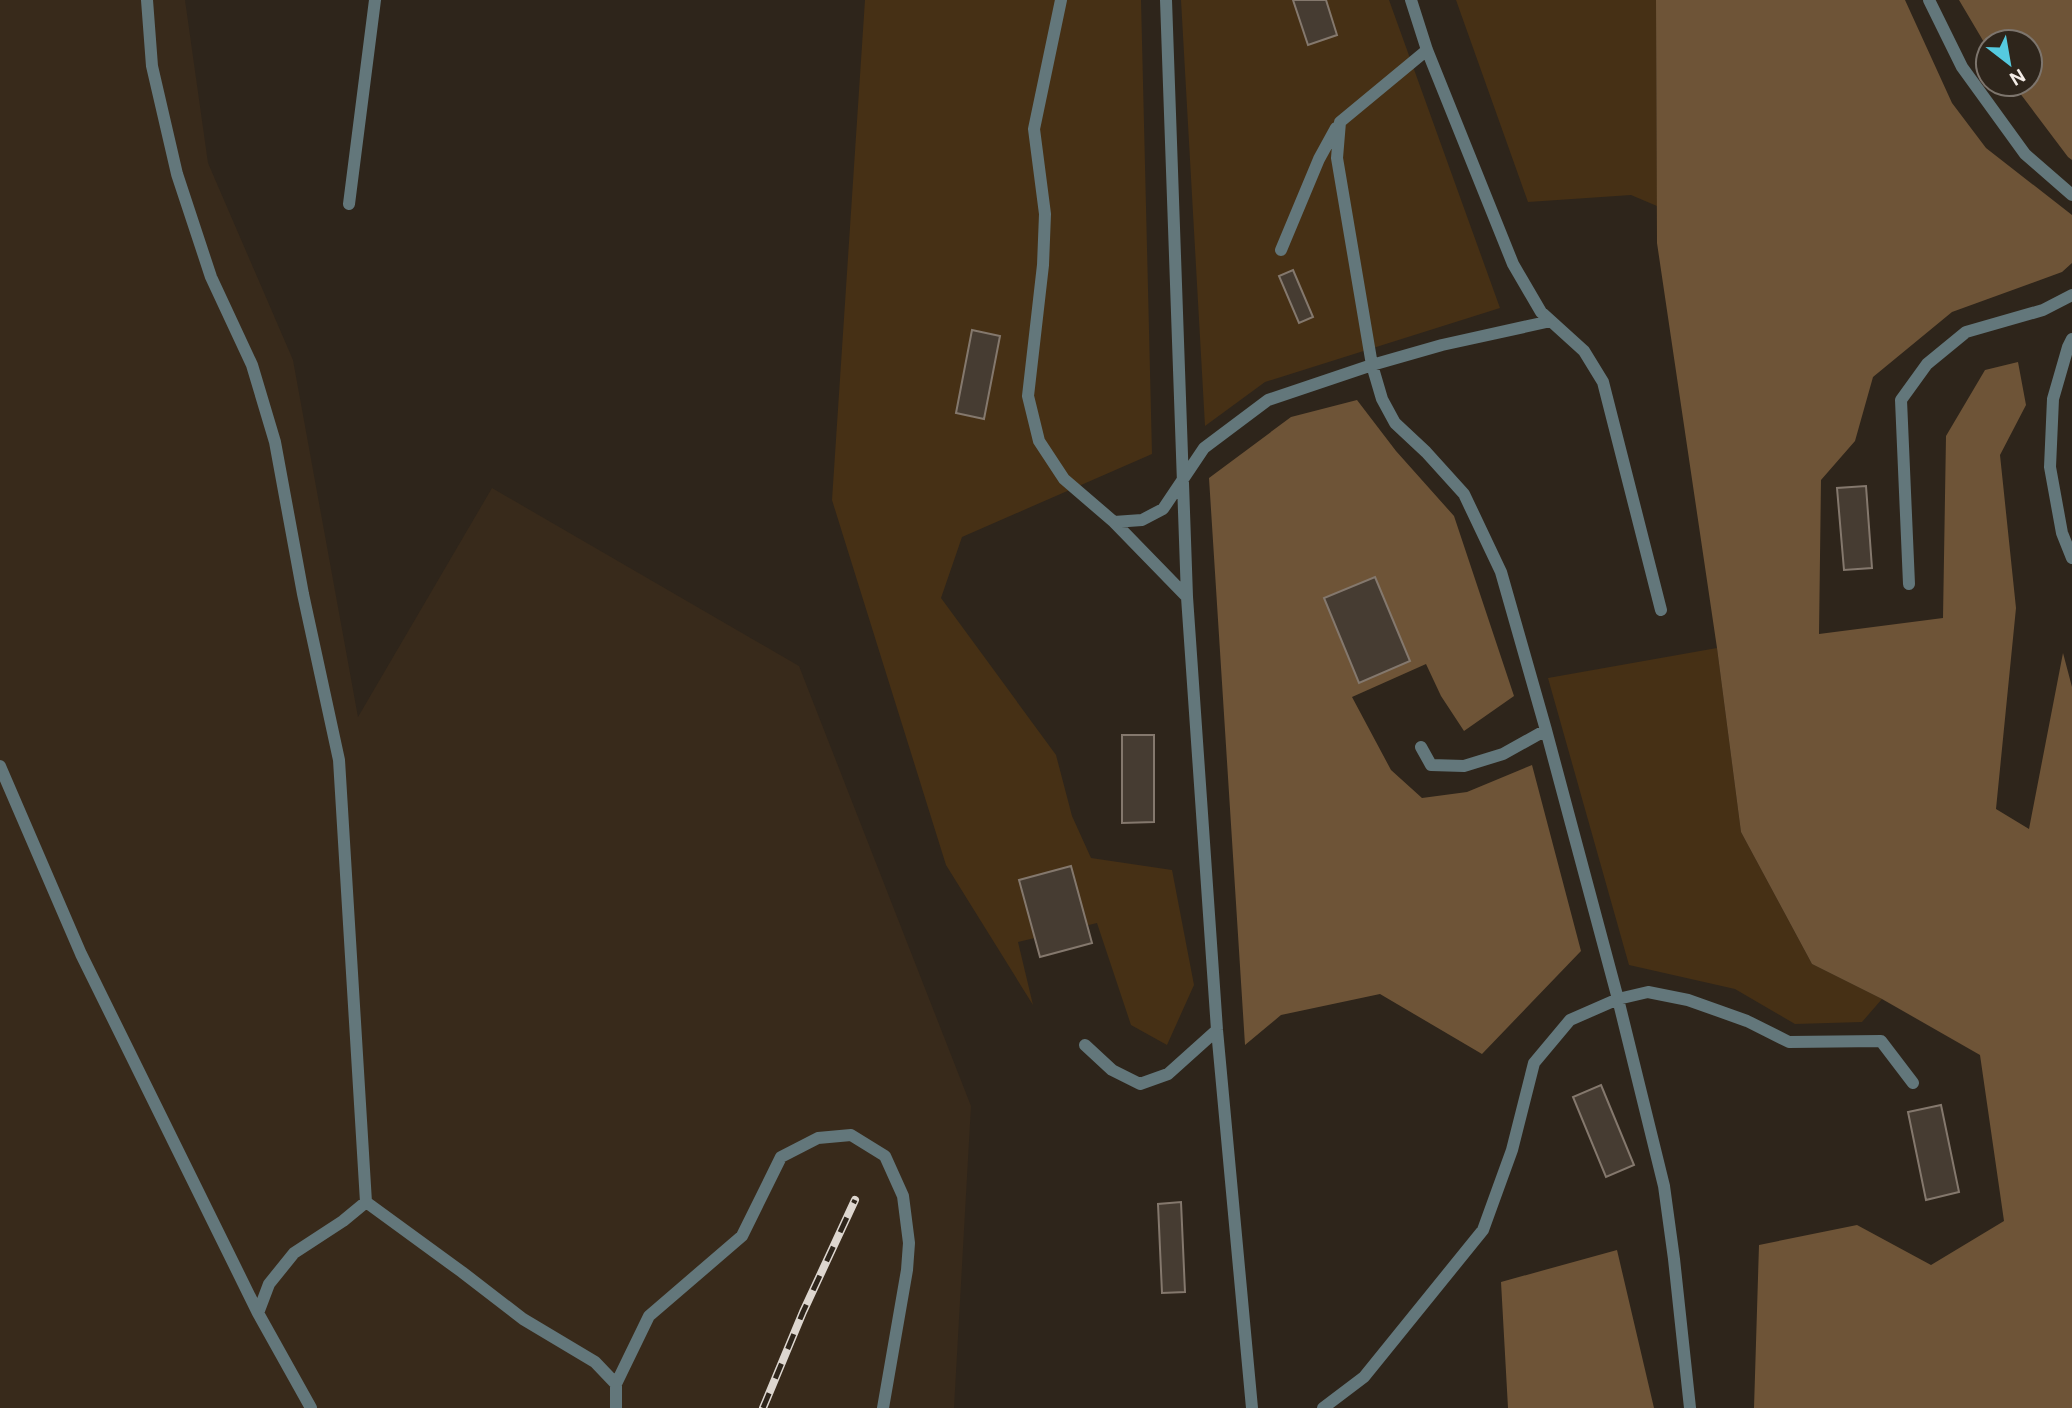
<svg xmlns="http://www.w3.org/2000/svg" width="2072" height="1408" viewBox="0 0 2072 1408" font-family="'DM Sans',sans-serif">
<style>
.built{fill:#382a1b}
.green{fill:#463015}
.forest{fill:#6e5437}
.building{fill:#463c32;stroke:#84786d;stroke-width:2}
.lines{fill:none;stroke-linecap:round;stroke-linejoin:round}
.lane{stroke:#63777b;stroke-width:12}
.rail-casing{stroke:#ddd6cf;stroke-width:8}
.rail{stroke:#2e251b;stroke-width:5;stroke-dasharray:16;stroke-linecap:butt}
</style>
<rect width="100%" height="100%" fill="#2e251b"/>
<!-- built -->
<path class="built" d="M0 0H185L208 163 293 360 358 717 492 488 799 666 971 1106 954 1408H0Z"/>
<!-- green -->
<path class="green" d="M865 0H1141L1152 454 962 537 941 598 1056 755 1072 816 1091 858 1172 870 1194 985 1167 1045 1131 1025 1097 923 1018 942 1033 1005 946 865 832 500Z
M1181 0H1389L1500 308 1265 382 1205 426Z
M1456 0H1656L1657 206 1631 195 1528 202Z
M1717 648 1741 832 1812 964 1882 999 1862 1022 1795 1024 1735 989 1629 965 1548 678Z"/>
<!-- forest -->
<path class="forest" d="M1656 0H1905L1952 103 1986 148 2072 215V263L2062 272 1952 312 1873 377 1855 441 1821 480 1819 634 1943 618 1946 436 1985 370 2018 362 2026 405 2000 455 2016 608 1996 809 2029 829 2063 653 2072 687V1408H1754L1759 1245 1857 1225 1931 1265 2004 1221 1980 1055 1882 999 1812 964 1741 832 1717 648 1657 243Z
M1959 0H2072V160L2068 157 2013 84H2030V42H1988V49Z
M1357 400 1396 451 1454 516 1514 696 1464 731 1441 696 1426 664 1352 697 1391 770 1422 798 1467 792 1532 765 1581 951 1482 1054 1380 994 1281 1015 1245 1045 1209 478 1291 417Z
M1617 1250 1654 1408H1508L1501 1282Z"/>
<!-- building -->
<path class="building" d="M1293 0H1326L1337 35 1308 45Z
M1293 270 1313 317 1299 323 1279 276Z
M972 330 1000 336 984 419 956 413Z
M1866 486 1872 568 1844 570 1837 488Z
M1375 577 1410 661 1359 683 1324 598Z
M1122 735H1154V822L1122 823Z
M1071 866 1092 943 1040 957 1019 880Z
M1601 1085 1634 1165 1606 1177 1573 1097Z
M1941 1105 1959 1192 1926 1200 1908 1112Z
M1181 1202 1185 1292 1162 1293 1158 1204Z"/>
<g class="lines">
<!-- lane -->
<path class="lane" d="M147 0 152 66 177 174 211 277 252 365 275 442 303 594 339 760 366 1202 343 1221 294 1253 269 1284 258 1313 311 1408
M1061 0 1034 129 1045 214 1043 265 1028 396 1039 441 1064 479 1114 522 1187 597
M1166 0 1187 597 1217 1030 1252 1408
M1411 0 1427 50 1513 264 1541 312 1584 351 1603 382 1661 610
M1929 0 1962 67 2025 154 2072 195
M349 204 375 0
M1281 250 1319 159 1336 128
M2072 339 2068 347 2053 399 2050 467 2062 533 2072 558
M1114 522 1142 520 1163 509 1204 448 1268 400 1372 365 1337 158 1340 122 1427 50
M1909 584 1901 400 1927 364 1966 332 2043 310 2072 295
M1546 730 1618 999 1664 1186 1674 1259 1690 1408
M1421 747 1431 765 1464 766 1503 754 1546 730 1501 572 1464 494 1426 452 1395 423 1382 399 1372 365 1442 345 1551 321
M0 766 81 954 258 1313
M1085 1045 1112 1070 1140 1084 1168 1074 1217 1030
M366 1202 462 1272 523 1319 595 1362 616 1384
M616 1408V1384L649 1316 742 1236 781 1157 818 1138 851 1135 885 1156 903 1196 909 1243 907 1270 883 1408
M1323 1408 1364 1377 1483 1230 1512 1150 1534 1063 1570 1020 1618 999 1648 992 1688 1000 1747 1021 1789 1042 1881 1041 1913 1083"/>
<defs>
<path id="rail" d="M763 1408 803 1312 855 1200"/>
</defs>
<!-- rail casing -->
<use href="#rail" class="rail-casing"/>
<!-- rail -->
<use href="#rail" class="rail"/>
</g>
<!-- north arrow -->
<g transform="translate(2009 63) rotate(149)"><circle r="33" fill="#2e251b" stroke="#7d756d" stroke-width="2"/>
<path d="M0-5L12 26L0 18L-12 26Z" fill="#55cadf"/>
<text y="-10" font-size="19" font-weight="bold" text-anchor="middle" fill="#f4ede7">N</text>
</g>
</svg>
